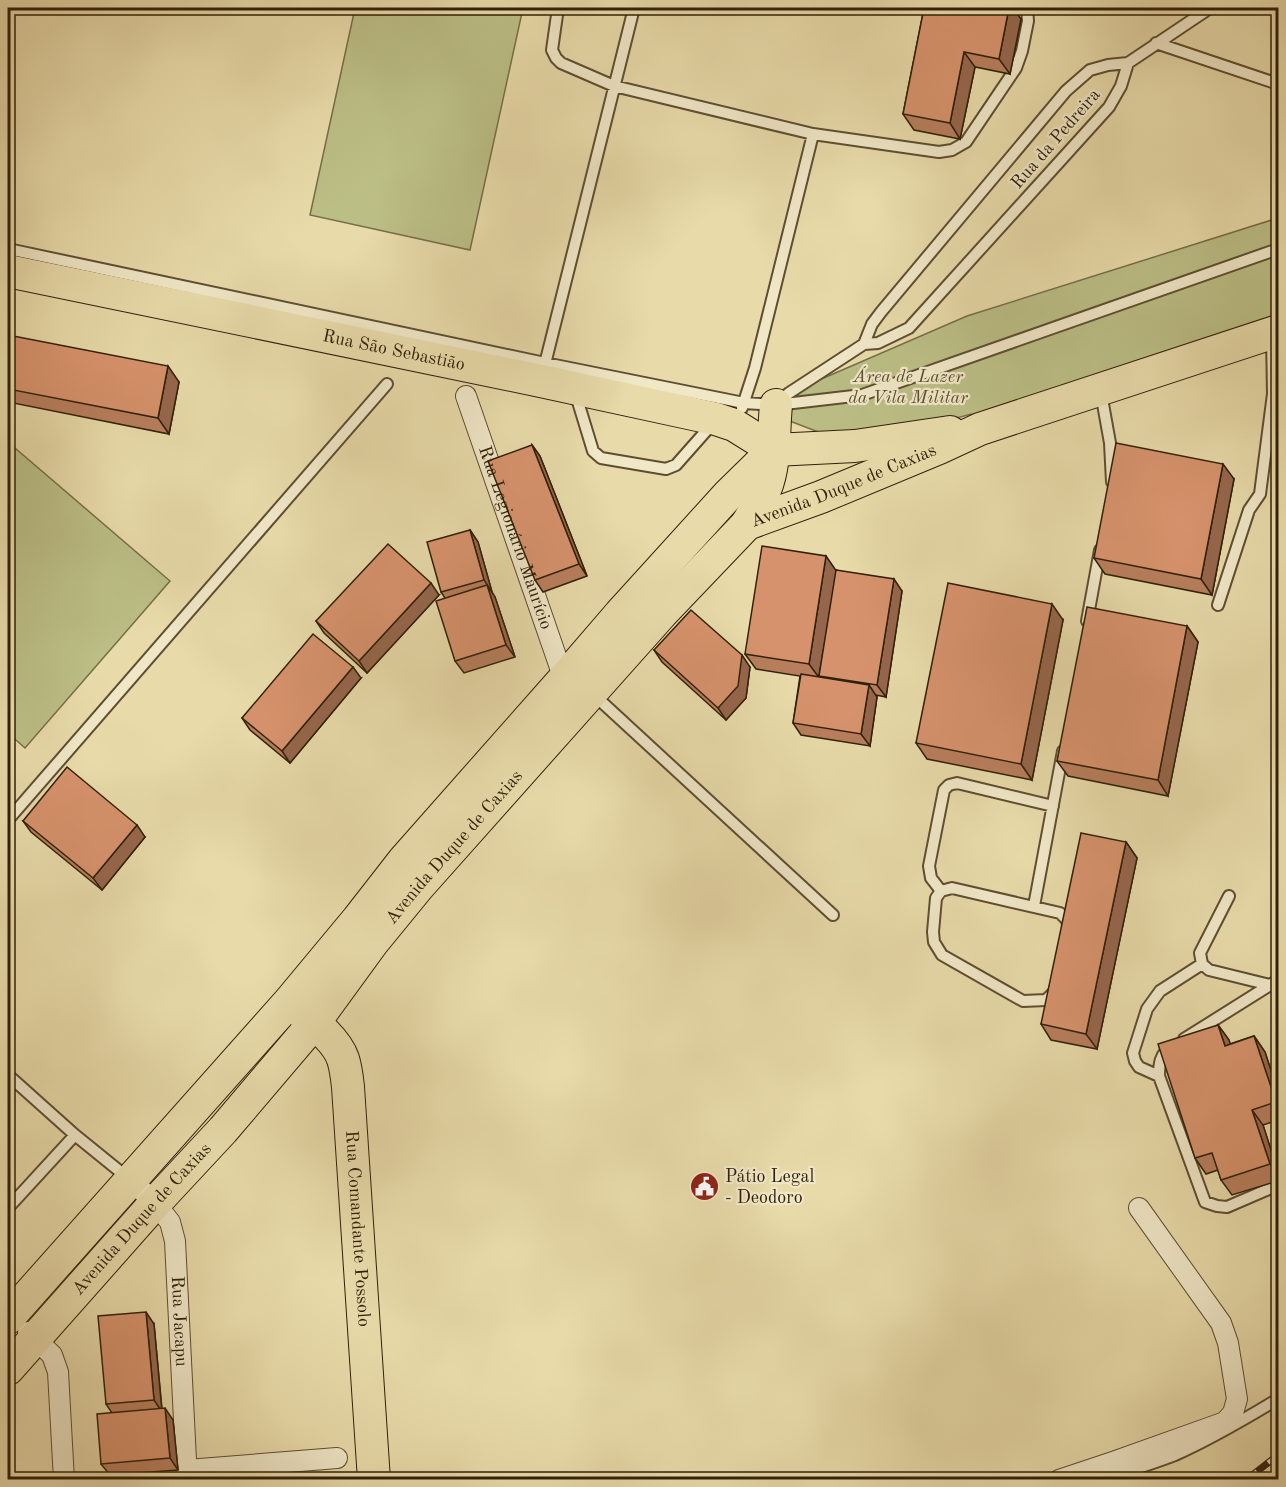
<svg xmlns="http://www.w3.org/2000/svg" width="1286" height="1487" viewBox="0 0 1286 1487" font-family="'Old Standard TT',serif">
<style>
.green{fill:#bbbe85;stroke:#766f47;stroke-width:1.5}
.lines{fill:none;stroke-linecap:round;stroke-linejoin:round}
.lane-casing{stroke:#5e4e31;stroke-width:14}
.street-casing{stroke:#5e4e31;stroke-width:22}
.primary-casing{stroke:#302009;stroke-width:34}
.lane{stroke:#f0e7c7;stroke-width:10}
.street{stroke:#f0e7c7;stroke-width:20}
.primary{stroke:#e8daa9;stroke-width:32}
.rail-casing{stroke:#302009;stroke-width:7}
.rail{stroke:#f0e7c7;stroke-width:4.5;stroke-dasharray:14;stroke-linecap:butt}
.wall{fill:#b87e5d;stroke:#302009;stroke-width:1.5}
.shaded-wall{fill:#96664c;stroke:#302009;stroke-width:1.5}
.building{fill:#d6926c;stroke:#302009;stroke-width:1.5}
.labels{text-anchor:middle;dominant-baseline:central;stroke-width:4.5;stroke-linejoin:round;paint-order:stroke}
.street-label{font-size:18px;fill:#302009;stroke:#f0e7c7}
.park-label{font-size:18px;font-style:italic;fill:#5a4f2e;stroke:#f0e7c7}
.poi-label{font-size:18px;fill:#302009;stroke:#f0e7c7;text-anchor:start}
</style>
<rect width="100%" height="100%" fill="#e8daa9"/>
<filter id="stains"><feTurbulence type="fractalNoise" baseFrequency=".00333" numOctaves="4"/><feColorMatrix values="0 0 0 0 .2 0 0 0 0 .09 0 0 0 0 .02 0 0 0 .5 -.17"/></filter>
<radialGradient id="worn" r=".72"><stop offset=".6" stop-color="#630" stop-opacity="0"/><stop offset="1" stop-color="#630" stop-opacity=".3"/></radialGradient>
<!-- green -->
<path class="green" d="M355 8H523L470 250 310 215Z
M1278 218V328L980 429 971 414 855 446 787 420 789 393 967 316Z
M8 442 170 581 25 748 8 733Z"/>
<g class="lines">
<defs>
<path id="lane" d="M558 8 552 50 556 58 561 63 614 86 813 134 755 368 742 408
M1156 43 1278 84
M813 134 939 152 952 150 966 142 1016 68 1022 51 1028 21 1027 8
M8 249 545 363 744 403 776 405 862 395 1278 249
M864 344 872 324 881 312 1066 91 1090 70 1108 65 1128 63 1210 8
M544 368 634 8
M575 392 593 451 601 458 666 469 676 465 714 422
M1101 393 1110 443 1112 482
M777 404 789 393 864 344 878 343 909 328 1109 107 1121 86 1128 63
M1218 605 1249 510 1260 494 1273 394 1272 336
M1087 621 1100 550
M593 694 833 915
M8 820 387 384
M952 888 1060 913 1066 919 1070 927 1060 977 1054 992 1046 1000 1023 1001 942 955 934 942 933 932 936 898 941 891Z
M941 891 931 878 929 866 944 790 949 785 957 783 1053 806
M1229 896 1200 953 1202 964 1209 970 1270 985
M1034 906 1063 751
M1184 1039 1278 980
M1171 1047C1160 1054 1159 1064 1159 1076L1205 1202 1217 1206 1227 1207 1278 1185
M8 1075 75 1135 128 1178
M1159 1076 1139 1067 1135 1061 1133 1053 1147 1009 1160 991 1202 964
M8 1208 75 1135
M1104 1480C1127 1471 1152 1464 1175 1455 1211 1439 1245 1419 1278 1399"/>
<g id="street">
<path id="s1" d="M466 396 564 679"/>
<path id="s2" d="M130 1179 155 1203 170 1222 175 1241 187 1480"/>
<path d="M28 1332 52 1355 58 1372 64 1480"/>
<path d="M187 1470 337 1458"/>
<path d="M1059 1480 1113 1462 1225 1422 1233 1413 1237 1399 1228 1343 1221 1323 1139 1208"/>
</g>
<g id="primary">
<path id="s3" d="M8 271 541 381 716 419 734 425 774 450"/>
<path d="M747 524C753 513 761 502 765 490 776 463 773 434 776 405"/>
<path id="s4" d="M299 1010C314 1022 337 1041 343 1059 346 1068 347 1078 348 1087L374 1480"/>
<path d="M8 1318 289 1002 358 919 404 860 564 679 620 614 728 495 774 450 855 446 950 432"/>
<path id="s5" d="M8 1369 155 1203 223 1130 314 1023 373 942 418 887 662 613 747 524 821 497 939 448 980 429 1278 331"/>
</g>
</defs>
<!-- lane casing -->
<use href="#lane" class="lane-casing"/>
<!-- street casing -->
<use href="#street" class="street-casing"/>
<!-- primary casing -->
<use href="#primary" class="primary-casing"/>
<!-- lane -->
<use href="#lane" class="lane"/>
<!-- street -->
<use href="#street" class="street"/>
<!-- primary -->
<use href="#primary" class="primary"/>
<defs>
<path id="rail" d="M1246 1480 1278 1455
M1267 1480 1278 1471"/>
</defs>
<!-- rail casing -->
<use href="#rail" class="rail-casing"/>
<!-- rail -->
<use href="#rail" class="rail"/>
</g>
<!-- wall -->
<path class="wall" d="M679 8H715L714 14Z
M924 8 1021 19 1010 74 975 67 960 139 914 130 903 114Z
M8 335 179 382 169 434 8 402Z
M532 445 540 456 587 576 543 592 535 580Z
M1234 479 1212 595 1105 574 1094 558Z
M470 530 478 542 492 592 495 597 515 657 464 673 455 661 445 598 441 592Z
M836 570 902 591 886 697 876 695 877 697 870 746 801 735 793 723 800 676 756 669 745 654Z
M439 595 367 673 324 633 316 621Z
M1063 620 1032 780 927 759 916 743Z
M1187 626 1198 642 1168 796 1068 776 1057 761Z
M654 650 750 667 746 698 726 720 662 662Z
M361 678 290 763 250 730 242 718Z
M23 821 145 837 102 890 31 832Z
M1126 842 1137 858 1097 1049 1051 1040 1041 1024Z
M1218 1025 1229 1040 1230 1044 1254 1036 1265 1052 1278 1092V1120L1263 1125 1278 1172V1181L1232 1195 1221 1180 1218 1170 1206 1174 1195 1158Z
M154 1324 162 1409 173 1420 178 1470 110 1475 101 1464 112 1413 106 1404Z"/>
<!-- shaded-wall -->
<path class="shaded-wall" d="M709 8H715L714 14Z
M1009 8H1013L1021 19 1010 74 999 59Z
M964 52 975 67 960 139 950 123Z
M168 366 179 382 169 434 158 418Z
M532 445 540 456 587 576 579 564Z
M1223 464 1234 479 1212 595 1201 579Z
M470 530 478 542 492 592 484 580Z
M826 556 837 572 819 676 820 678V679L809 664Z
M894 579 902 591 886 697 877 685Z
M431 583 439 595 367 673 359 661Z
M487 585 495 597 515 657 506 645Z
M1052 604 1063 620 1032 780 1021 764Z
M1187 626 1198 642 1168 796 1158 780Z
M742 655 750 667 746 698 726 720 718 708Z
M353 667 361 678 290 763 282 751Z
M869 685 877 697 870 746 861 734Z
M137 825 145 837 102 890 93 878Z
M1126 842 1137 858 1097 1049 1086 1034Z
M1218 1025 1229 1040 1235 1061 1225 1046Z
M1254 1036 1265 1052 1278 1092V1106L1276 1102Z
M1252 1110 1263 1125 1278 1172V1176L1270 1164Z
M146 1312 154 1324 162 1412 154 1400Z
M165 1408 173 1420 178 1470 170 1458Z"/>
<!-- building -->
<path class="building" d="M924 8H1009L999 59 964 52 950 123 903 114Z
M8 335 168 366 158 418 8 389Z
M1116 443 1223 464 1201 579 1094 558Z
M532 445 579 564 535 580 488 461Z
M470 530 484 580 441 592 427 542Z
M388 544 431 583 359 661 316 621Z
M762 546 826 556 809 664 745 654Z
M836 570 894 579 877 685 819 676Z
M948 583 1052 604 1021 764 916 743Z
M487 585 506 645 455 661 436 601Z
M1087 607 1187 626 1158 780 1057 761Z
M691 610 742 655 738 686 718 708 654 650Z
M313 634 353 667 282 751 242 718Z
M801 674 869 685 861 734 793 723Z
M67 767 137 825 93 878 23 821Z
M1081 833 1126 842 1086 1034 1041 1024Z
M1218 1025 1225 1046 1254 1036 1276 1102 1252 1110 1270 1164 1221 1180 1212 1153 1195 1158 1158 1044Z
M146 1312 154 1400 106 1404 98 1316Z
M165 1408 170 1458 101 1464 97 1414Z"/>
<!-- icons -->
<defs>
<symbol id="civic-disc" viewBox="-11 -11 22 22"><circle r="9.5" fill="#8f2418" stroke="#f0e7c7"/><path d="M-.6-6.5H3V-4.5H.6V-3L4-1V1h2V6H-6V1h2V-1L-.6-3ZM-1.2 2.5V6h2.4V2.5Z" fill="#fff"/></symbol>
</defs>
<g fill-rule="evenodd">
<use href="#civic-disc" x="688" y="1170" width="33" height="33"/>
</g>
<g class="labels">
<!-- street labels -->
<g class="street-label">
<text transform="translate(1056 139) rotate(-49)">Rua da Pedreira</text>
<text stroke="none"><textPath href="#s3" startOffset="394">Rua São Sebastião</textPath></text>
<text stroke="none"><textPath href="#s5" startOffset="1227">Avenida Duque de Caxias</textPath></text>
<text stroke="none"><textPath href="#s1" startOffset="150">Rua Legionário Maurício</textPath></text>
<text stroke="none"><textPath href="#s5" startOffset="687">Avenida Duque de Caxias</textPath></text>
<text stroke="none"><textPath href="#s5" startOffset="201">Avenida Duque de Caxias</textPath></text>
<text stroke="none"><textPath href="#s4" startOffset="237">Rua Comandante Possolo</textPath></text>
<text stroke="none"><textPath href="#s2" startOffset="159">Rua Jacapu</textPath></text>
</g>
<!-- park labels -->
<g class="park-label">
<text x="908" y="377">Área de Lazer<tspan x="908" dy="21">da Vila Militar</tspan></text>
</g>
<!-- poi labels -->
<g class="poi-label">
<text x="725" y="1177">Pátio Legal<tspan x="725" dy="21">- Deodoro</tspan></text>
</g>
</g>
<!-- margin -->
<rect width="1286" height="1487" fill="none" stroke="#e8daa9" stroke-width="30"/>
<rect x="9" y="9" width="1268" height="1469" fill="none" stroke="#302009" stroke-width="3"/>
<rect x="15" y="15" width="1256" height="1457" fill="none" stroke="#302009" stroke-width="1.5"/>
<rect width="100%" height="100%" filter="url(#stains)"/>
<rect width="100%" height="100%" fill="url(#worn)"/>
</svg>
